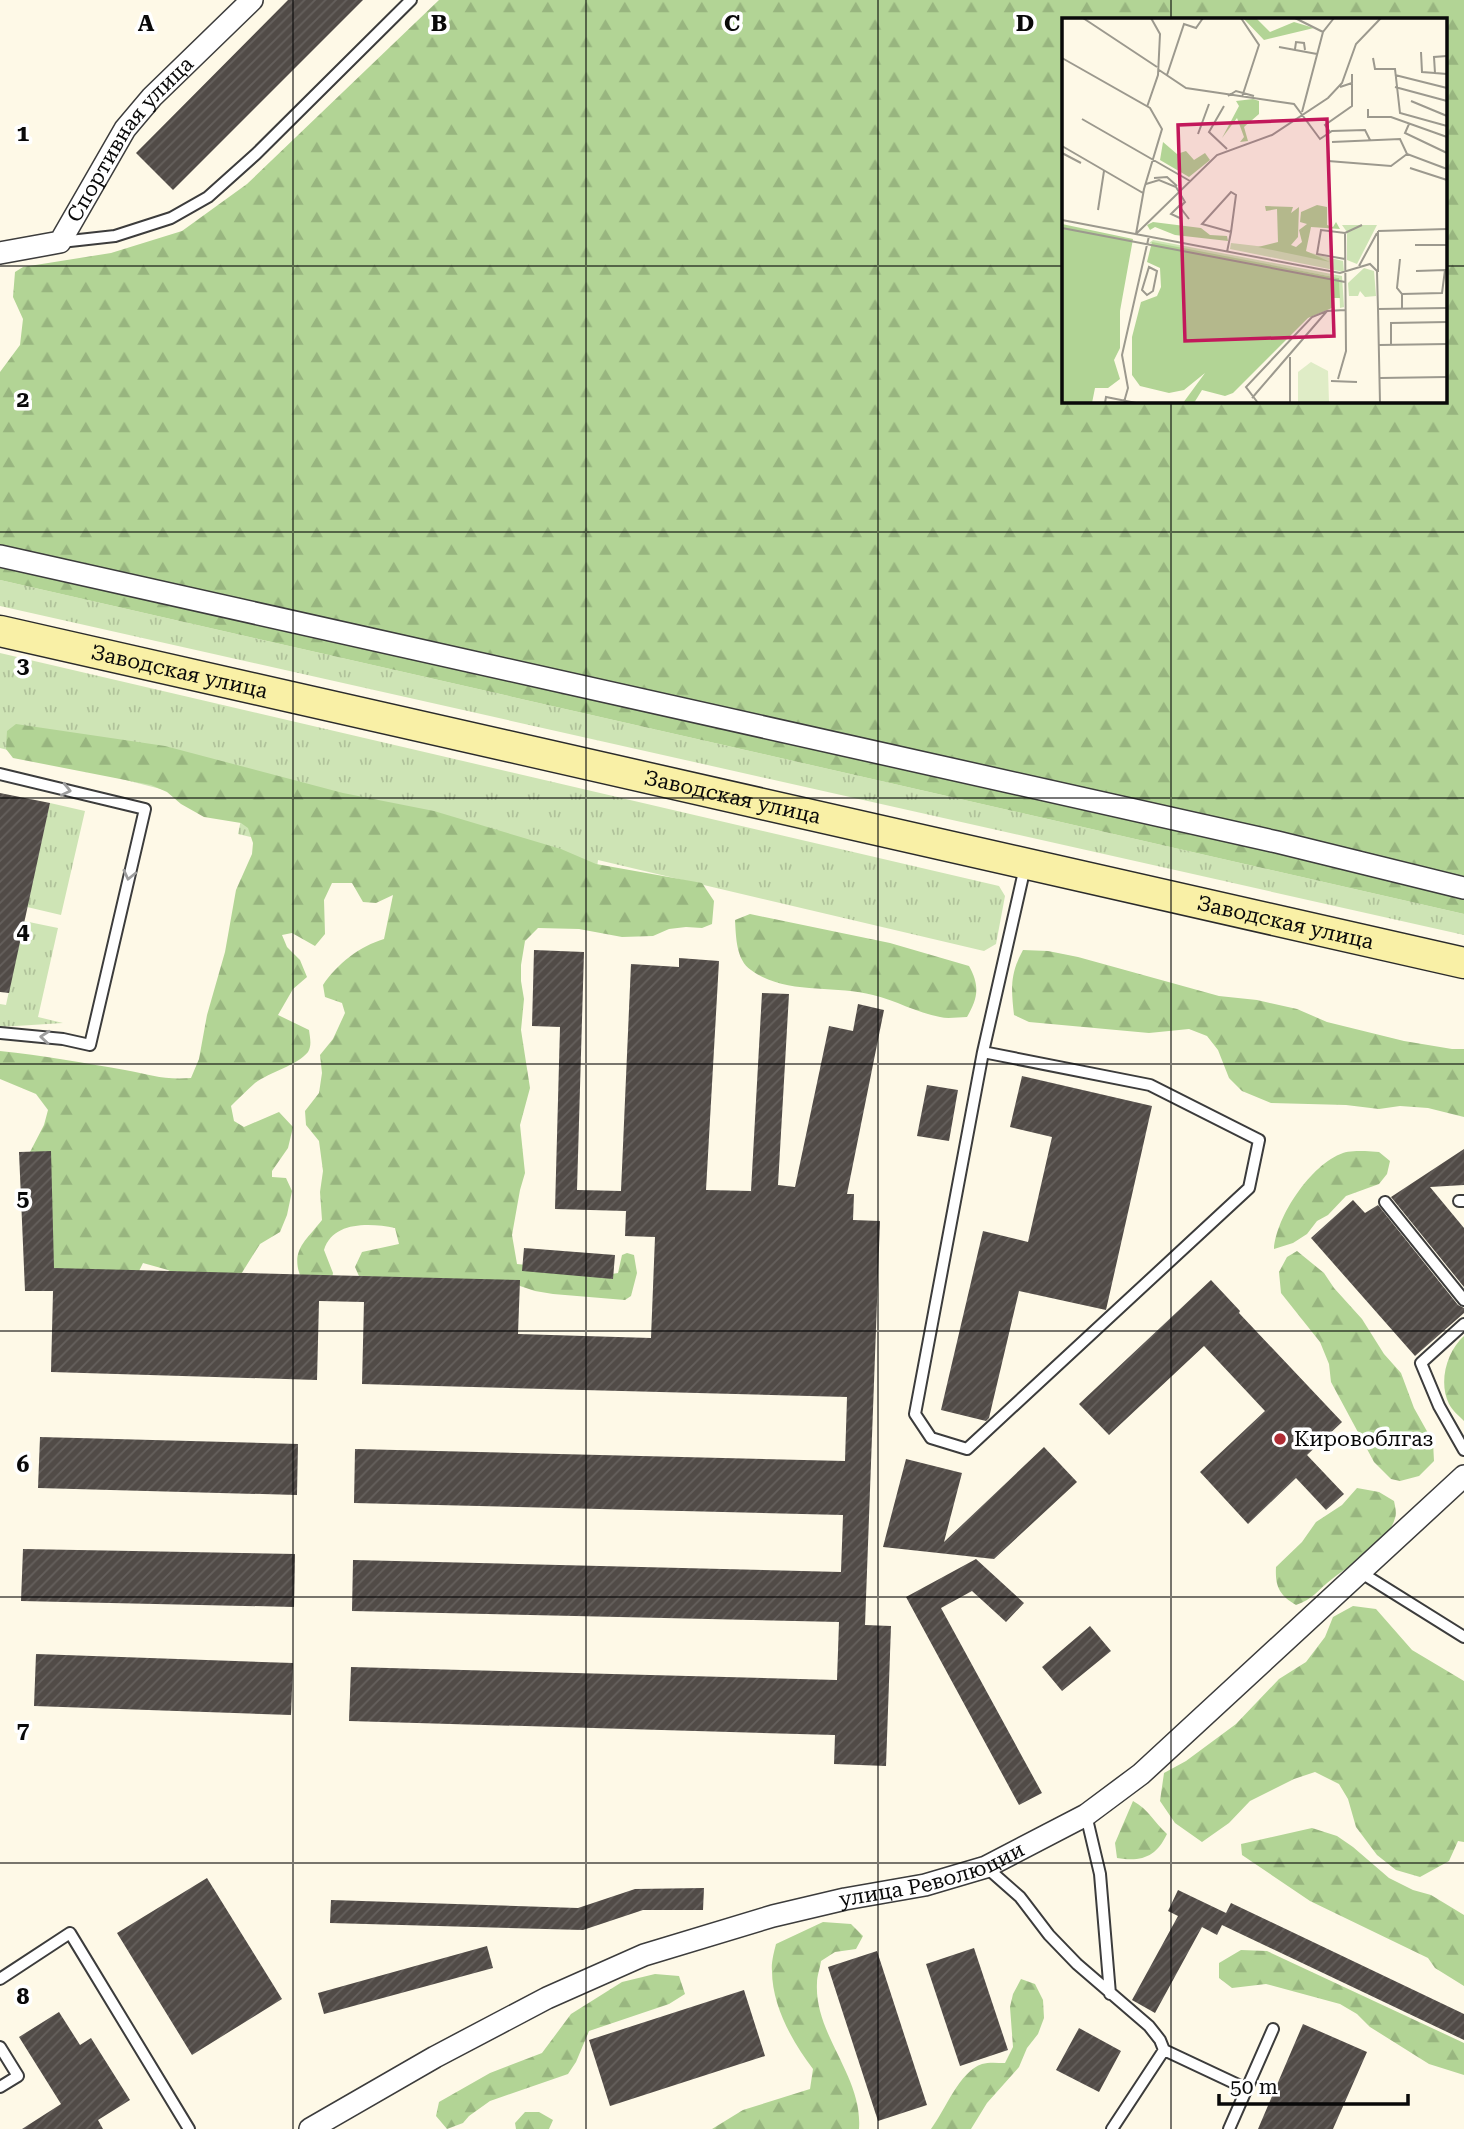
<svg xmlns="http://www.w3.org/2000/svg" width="1464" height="2129" viewBox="0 0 1464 2129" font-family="'Roboto Serif',serif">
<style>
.grass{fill:url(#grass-tufts)}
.forest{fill:url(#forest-firs);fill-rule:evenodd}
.building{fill:url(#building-hatch)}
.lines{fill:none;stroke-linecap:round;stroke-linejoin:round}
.lane-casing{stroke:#3c3c3c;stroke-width:14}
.street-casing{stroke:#3c3c3c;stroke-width:24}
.secondary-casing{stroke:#2b2b2b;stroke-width:33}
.lane{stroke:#fff;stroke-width:10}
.street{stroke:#fff;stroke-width:21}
.secondary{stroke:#f9f0a6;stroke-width:30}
.oneway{stroke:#9d9d9d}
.grid{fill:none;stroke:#090909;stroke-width:2;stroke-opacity:0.55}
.poi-dot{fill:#af2c33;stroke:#fff;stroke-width:2.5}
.labels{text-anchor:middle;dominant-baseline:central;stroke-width:7;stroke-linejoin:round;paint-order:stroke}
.street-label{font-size:21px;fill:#090909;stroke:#fff}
.poi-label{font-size:21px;fill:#090909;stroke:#fff;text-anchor:start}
.inset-road{fill:none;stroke:#9c998e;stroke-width:2}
.view{fill:#c2185b;fill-opacity:0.15;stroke:#c2185b;stroke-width:3.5}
.inset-edge{fill:none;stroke:#090909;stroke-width:3.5}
.grid-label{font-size:23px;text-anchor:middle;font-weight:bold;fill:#090909;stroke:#fff;stroke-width:7;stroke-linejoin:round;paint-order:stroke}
</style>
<defs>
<pattern id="grass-tufts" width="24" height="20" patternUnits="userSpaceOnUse" patternTransform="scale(1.75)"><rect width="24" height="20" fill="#cee4b5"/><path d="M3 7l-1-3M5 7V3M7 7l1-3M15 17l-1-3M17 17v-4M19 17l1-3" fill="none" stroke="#b0c29a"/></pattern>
<pattern id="forest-firs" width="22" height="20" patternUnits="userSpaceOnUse" patternTransform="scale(1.75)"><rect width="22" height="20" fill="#b2d495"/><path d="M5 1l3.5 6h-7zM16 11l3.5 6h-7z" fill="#98b57f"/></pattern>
<pattern id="building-hatch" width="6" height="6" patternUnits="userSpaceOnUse" patternTransform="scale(1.75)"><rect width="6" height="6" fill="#514b47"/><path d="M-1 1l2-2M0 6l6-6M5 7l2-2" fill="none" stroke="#65605d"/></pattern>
</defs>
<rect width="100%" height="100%" fill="#fef9e7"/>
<!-- grass -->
<path class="grass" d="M0 580 1464 914V935L0 606Z
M0 653 999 886 1005 896 996 944 984 951 598 860 593 898 552 906 238 834 243 810 0 748Z
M50 803 85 811 61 915 27 907Z
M24 921 58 928 38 1017 63 1023 0 1027V1004L6 1005Z"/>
<!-- forest -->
<path class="forest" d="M439 0H1464V914L0 580V372L20 345 23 319 13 297 15 272 23 267 111 253 182 231 247 184ZM1063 19H1445V401H1063Z
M16 724 165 746 343 793 434 811 561 849 596 864 702 883 714 901 712 924 702 928 686 927 669 929 653 936 622 937 579 929 538 928 525 941 521 965V981L524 999 521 1030 530 1088 520 1125 525 1173 520 1190 512 1235 517 1264 612 1274 618 1273 622 1255 627 1253 634 1255 637 1273 631 1296 625 1300 553 1294 535 1291 511 1283H362L355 1267 362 1252 399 1244 395 1228C370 1223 333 1221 324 1250L333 1273 330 1288 302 1280C289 1251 305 1242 322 1220L320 1192 323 1171 319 1141 306 1125 305 1111 319 1093 322 1073 320 1055 333 1039 345 1013 342 1003 325 997 323 985C337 964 360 946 384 939L393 895 376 903 363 902 352 883H332L324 900 325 934 315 946 292 933 282 935 287 947 300 960 307 977 293 989 278 1015 309 1030C310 1038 312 1045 308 1052 298 1065 270 1072 255 1083 247 1090 239 1098 231 1106L234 1121 244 1127 279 1112 293 1127 288 1148 272 1171V1177L286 1178 292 1191 287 1215 280 1232 260 1244 238 1279H184L168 1270 143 1263 134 1281 43 1279 30 1152 44 1125 48 1110 36 1094 0 1079V1051C42 1055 84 1063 125 1070 151 1075 164 1080 191 1078L199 1059 207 1015 225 952 236 890 252 854 253 843 248 828 241 823 204 817 181 804 167 792 151 785 13 758 6 749 7 731Z
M750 914 890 943 969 966C980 986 978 998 967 1017 958 1017 948 1019 940 1017 917 1013 895 1000 873 995 834 985 784 995 751 970 736 960 736 937 735 920Z
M1023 950 1048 951 1078 957 1219 996 1257 1000 1297 1009 1327 1022 1404 1041 1452 1049H1464V1117L1428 1108 1400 1106 1379 1109 1346 1105 1271 1103 1242 1091 1229 1078 1218 1050 1207 1036 1189 1029 1149 1033 1029 1022 1014 1015C1011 988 1010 974 1023 950Z
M1365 1151 1379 1152 1390 1161 1387 1174 1379 1184 1346 1196 1328 1215 1317 1221 1307 1234 1293 1243 1274 1249C1276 1217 1311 1164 1343 1153 1349 1151 1358 1151 1365 1151Z
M1297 1251 1324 1273 1334 1288 1362 1319 1384 1354 1401 1373 1414 1408 1433 1442 1434 1461 1419 1476 1400 1481 1391 1479 1374 1462 1331 1382 1329 1364 1320 1342 1281 1293 1279 1272 1287 1257Z
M1464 1336V1421C1459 1416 1452 1410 1449 1404 1438 1382 1447 1351 1464 1336Z
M1357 1488 1379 1492 1394 1501C1395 1506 1397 1513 1395 1518 1389 1542 1350 1565 1332 1579 1319 1589 1312 1600 1296 1605 1279 1595 1275 1586 1276 1567L1302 1542 1316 1522 1342 1505Z
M1353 1606 1376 1609 1412 1650 1464 1681V1842L1458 1841 1449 1861 1420 1877 1396 1870 1377 1855 1356 1827 1348 1799 1339 1784 1315 1772 1294 1779 1250 1801 1229 1823 1202 1842 1175 1823 1160 1801 1164 1773 1186 1761 1236 1724 1279 1679 1306 1662 1325 1637 1333 1617Z
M1133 1801C1148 1809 1154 1822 1167 1834 1156 1857 1142 1862 1117 1858L1115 1843Z
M1312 1828 1337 1836 1353 1847 1389 1878 1413 1890 1431 1895 1464 1915V1986L1435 1968 1428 1958 1310 1901 1242 1855 1241 1844Z
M823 1922 851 1924 863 1936 856 1949 835 1952 821 1961C820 1968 817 1976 817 1983 814 2035 863 2076 859 2129H712L743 2110 810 2089 813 2069C793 2043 772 2006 772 1971 771 1963 774 1952 776 1944Z
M1241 1950 1267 1951 1464 2043V2075L1429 2064 1370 2027 1357 2014 1340 2004 1266 1984 1232 1988 1219 1978V1963Z
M655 1974 679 1976 685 1994 669 2004 589 2031 576 2062 568 2074 490 2101 469 2116 463 2123 447 2129 436 2116 439 2102 490 2073 542 2053 571 2014 622 1982Z
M1021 1979 1035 1984 1043 2000 1044 2018 1038 2034 1027 2048 1019 2067 987 2103 971 2129H931C946 2109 959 2072 982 2064 989 2062 997 2063 1005 2063L1013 2047 1010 2007 1013 1994Z
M525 2112H539L553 2120 549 2129H516L515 2123Z"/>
<!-- building -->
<path class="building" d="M288 0H363L173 190 136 153Z
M0 793 50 803 9 993 0 992Z
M534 950 584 952 577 1190 621 1191 631 964 679 967V958L719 961 706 1190 751 1191 762 993 789 994 778 1185 795 1187 829 1026 853 1031 858 1004 884 1010 847 1194H854L853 1220 880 1221 865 1625 891 1626 886 1766 834 1764 835 1735 349 1721 351 1667 837 1680 839 1622 352 1611 353 1560 841 1572 843 1515 354 1503 355 1449 845 1461 847 1397 362 1384 364 1302 319 1301 317 1380 51 1372 53 1291H25L19 1152 51 1151 54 1268 520 1280 518 1334 651 1338 655 1237 625 1236 626 1211 555 1209 560 1027 532 1026Z
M1022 1076 1152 1106 1106 1310 1019 1291 989 1418 986 1421 941 1410 983 1231 1028 1242 1052 1137 1010 1127Z
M927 1085 958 1090 949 1141 917 1136Z
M1464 1149V1185L1430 1187 1464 1228V1287L1391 1197Z
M1353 1200 1365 1213 1378 1205 1458 1305 1464 1308V1313L1415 1356 1311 1238Z
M524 1248 615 1255 613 1279 522 1271Z
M1211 1280 1240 1311 1239 1313 1342 1422 1307 1455 1344 1494 1326 1510 1296 1478 1248 1524 1200 1472 1265 1411 1204 1346 1109 1435 1079 1404Z
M40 1437 298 1444 297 1495 38 1488Z
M1044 1447 1077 1482 994 1559 883 1547 906 1459 962 1473 944 1542Z
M23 1549 295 1554 294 1607 21 1601Z
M976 1559 1024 1603 1006 1622 972 1591 941 1608 1042 1793 1019 1805 906 1597Z
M1090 1626 1111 1651 1062 1691 1042 1667Z
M36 1654 293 1663 291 1715 34 1706Z
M207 1878 282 1999 192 2055 117 1933Z
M704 1888 703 1910H643L583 1930 330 1923 331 1900 578 1908 635 1889Z
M1178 1890 1226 1913 1231 1903 1464 2014V2040L1222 1925 1217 1935 1202 1927 1155 2013 1132 2000 1178 1916 1168 1911Z
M487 1946 493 1968 324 2014 318 1993Z
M974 1948 1008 2050 960 2066 926 1964Z
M877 1951 927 2105 878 2121 828 1967Z
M744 1990 765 2056 610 2106 589 2040Z
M59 2012 80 2045 91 2038 130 2100 98 2120 103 2129H22L61 2104 19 2037Z
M1303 2024 1367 2052 1333 2129H1258Z
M1079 2028 1121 2051 1099 2092 1056 2070Z"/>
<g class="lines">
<defs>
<path id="lane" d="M61 242 115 236 171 218 208 197 256 154 411 0
M0 774 145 809 90 1045 63 1039 0 1033
M983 1052 1150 1085 1259 1140 1249 1188 967 1449 931 1438 915 1414 983 1052 1025 867
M1459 1201H1464
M1385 1202 1464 1300
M1464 1324 1421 1363 1439 1406 1464 1450
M1360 1572 1464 1637
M1086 1815 1100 1874 1110 1994
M986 1867 1020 1897 1049 1935 1077 1964 1149 2026 1160 2040 1164 2050 1112 2129
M0 1979 70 1933 189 2129
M0 2047 18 2076 0 2087
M1164 2050 1247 2089
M1229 2129 1273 2029"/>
<g id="street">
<path id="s1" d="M0 253 60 242 125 129 152 97 252 0"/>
<path d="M0 556 1277 842 1464 888"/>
<path id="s2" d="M310 2129 435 2057 547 1998 644 1955 773 1916 845 1899 925 1885 986 1867 1086 1815 1141 1774 1464 1476"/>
</g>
<g id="secondary">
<path id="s3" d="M0 631 1464 963"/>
</g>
</defs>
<!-- lane casing -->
<use href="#lane" class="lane-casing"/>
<!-- street casing -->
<use href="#street" class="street-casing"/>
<!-- secondary casing -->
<use href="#secondary" class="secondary-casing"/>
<!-- lane -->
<use href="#lane" class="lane"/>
<!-- street -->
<use href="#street" class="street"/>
<!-- secondary -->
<use href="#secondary" class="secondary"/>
</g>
<!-- one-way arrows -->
<defs><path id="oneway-chevron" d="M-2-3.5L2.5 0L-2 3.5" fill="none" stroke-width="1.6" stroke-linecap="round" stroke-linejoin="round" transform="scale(1.75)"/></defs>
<g class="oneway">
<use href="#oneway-chevron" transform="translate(66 790) rotate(13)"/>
<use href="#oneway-chevron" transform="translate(129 875) rotate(103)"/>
<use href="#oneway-chevron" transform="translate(45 1037) rotate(-175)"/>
</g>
<!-- grid -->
<path class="grid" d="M293 0V2129M586 0V2129M878 0V2129M1171 0V19M0 266H1063M1445 266H1464M1171 401V2129M0 532H1464M0 798H1464M0 1064H1464M0 1331H1464M0 1597H1464M0 1863H1464"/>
<!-- markers -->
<circle class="poi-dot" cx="1280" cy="1439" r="7"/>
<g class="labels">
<!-- street labels -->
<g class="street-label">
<text stroke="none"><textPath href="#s1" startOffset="186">Спортивная улица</textPath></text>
<text stroke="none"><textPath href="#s3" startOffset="184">Заводская улица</textPath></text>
<text stroke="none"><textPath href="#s3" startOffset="751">Заводская улица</textPath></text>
<text stroke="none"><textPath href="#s3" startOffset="1318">Заводская улица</textPath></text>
<text stroke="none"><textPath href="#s2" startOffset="676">улица Революции</textPath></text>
</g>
<!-- poi labels -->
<g class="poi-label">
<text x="1294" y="1439">Кировоблгаз</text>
</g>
</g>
<!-- overview -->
<g transform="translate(1062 18)">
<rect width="385" height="385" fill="#fef9e7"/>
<path d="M280 207H315L295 246 285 242V214ZM91 222 280 258 282 289 278 290 277 260 87 225ZM169 225 245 234 281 243 282 254 168 231ZM302 250 312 253 314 278 303 279 298 273 296 278H287L286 265Z" fill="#cee4b5"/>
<path d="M181 0H194L208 14 232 4 252 10 202 22ZM191 81 197 83V96L182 109 186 123 178 124 182 119 175 100 160 120 177 88 174 83ZM101 124 115 136 124 133 132 142 143 135 148 142 127 159 98 142ZM255 187 265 189V207L271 209 274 204 278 211 249 209 244 233 268 244 196 229 216 224 215 191 204 193 203 188 231 189 229 195 237 189 236 219 229 227 234 229 240 224 237 212 245 206 238 204 239 194ZM91 204 139 210 148 217 165 218 166 223 113 217 93 209 88 212 85 207ZM0 206 71 221 58 293V330L52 342 58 361 46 370H33L30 385H0ZM90 224 277 260 278 280H271L270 290 246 300 171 375 163 378 140 372 132 385H121L143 355 122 372 107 375 78 368 70 357V319L79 284 95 278 99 269 98 250 85 244Z" fill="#b2d495"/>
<path d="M249 344 266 353 267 385H236V354Z" fill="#dfecc6"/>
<path class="inset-road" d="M21 0 95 49M179 0 197 27 180 79M233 0 261 14M217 29 255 36M233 31 234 24 242 25 243 32M359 34 360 54 373 55M385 38 372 39 373 55 385 56M0 40 88 90 100 111 82 171 74 216M311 40 313 51H333L338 95 385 108M97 52 124 70 232 86 258 121 270 113 303 112 308 122M105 57 122 6 134 10 141 0M333 57 385 70M278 69 290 65V56M333 69 385 83M166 78 174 73 192 78M349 83 385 98M162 88 147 114 165 131M85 89 96 57 98 16 89 0M306 91V99H329L385 119M240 94 261 14 272 0M20 101 128 163M347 106 343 115 385 135M268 114 263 107 290 88V65M136 116 147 86M270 124 338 121 345 136 385 151M0 128 81 175M0 135 19 145M266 143 329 148 345 136M348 150 385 162M92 160 105 159 115 168M84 166 97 162 114 169 123 184 118 189M36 192 42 153M120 201 109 196 117 188 127 201M0 202 278 255 308 246 315 253 316 291 385 290M0 210 283 264M316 213 385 211M74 216 155 137 210 117 266 80 280 65 294 26 319 0M353 227H384M165 234 169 214 174 177 169 174 140 206 169 214M283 241 255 236 259 212 283 215 300 207M338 241 335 270 340 276V290M297 248 315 215M87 249 95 253 91 273 85 277 80 272ZM316 254V213M340 276 380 275 383 252 354 253M316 291 318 385M317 327 385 326M329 327V305L385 304M228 339V385M318 360 385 359M276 361 284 333 283 215M269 363 295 364M190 380 265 293 283 292M62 384 66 370 60 337 87 218M43 385 44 379 74 385M196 385 184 369 250 299 265 293"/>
<path class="view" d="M265 101 272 318 123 323 116 107Z"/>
<rect width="385" height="385" class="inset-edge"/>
</g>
<g class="grid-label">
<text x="146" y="31">A</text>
<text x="439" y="31">B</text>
<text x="732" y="31">C</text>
<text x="1025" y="31">D</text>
<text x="23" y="141">1</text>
<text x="23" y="407">2</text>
<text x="23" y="673">3</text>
<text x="23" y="939">4</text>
<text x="23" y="1206">5</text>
<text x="23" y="1472">6</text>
<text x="23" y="1738">7</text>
<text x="23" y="2004">8</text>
</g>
<!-- scale -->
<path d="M1219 2094v10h189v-10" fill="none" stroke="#090909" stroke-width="3.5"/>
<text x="1230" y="2094" font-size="21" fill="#090909" stroke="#ffffff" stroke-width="5" paint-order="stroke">50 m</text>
</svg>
